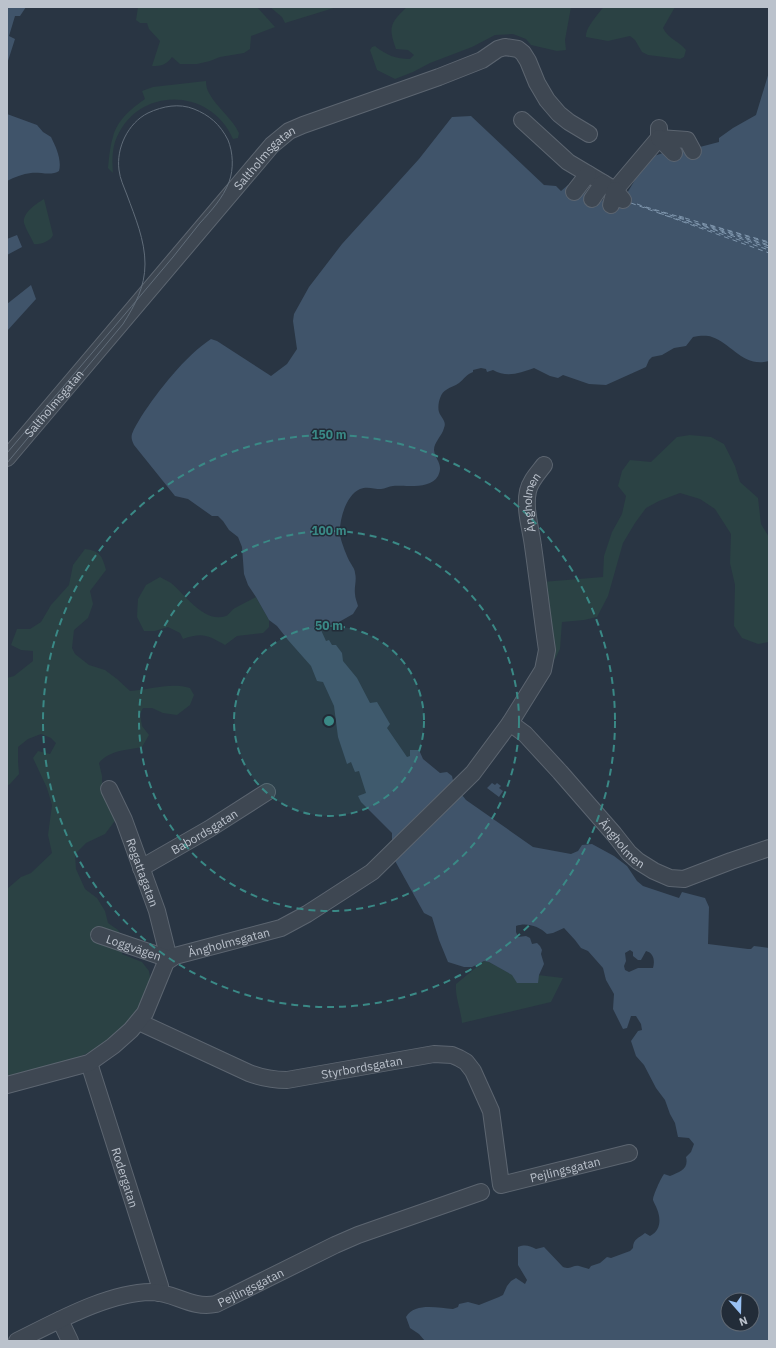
<svg xmlns="http://www.w3.org/2000/svg" width="776" height="1348" viewBox="0 0 776 1348" font-family="'IBM Plex Sans',sans-serif">
<style>
.green{fill:#2b4244}
.water{fill:#40546a;fill-rule:evenodd}
.lines{fill:none;stroke-linecap:round;stroke-linejoin:round}
.ferry{stroke:#7e95ac;stroke-width:1;stroke-dasharray:5 4;stroke-linecap:butt}
.minor-casing{stroke:#5c6570;stroke-width:18}
.minor{stroke:#3e4752;stroke-width:16}
.tram{stroke:#606c79;stroke-width:1}
.ring{fill:none;stroke:#3a8986;stroke-width:2;stroke-dasharray:7 5}
.labels{text-anchor:middle;dominant-baseline:central;stroke-width:3;stroke-linejoin:round;paint-order:stroke}
.street-label{font-size:12px;fill:#bbc2cc;stroke:#222c38}
.centre{fill:#3a8986;stroke:#222c38;stroke-width:2}
.ring-label{font-size:12px;text-anchor:middle;font-weight:bold;fill:#3a8986;stroke:#222c38;stroke-width:3;stroke-linejoin:round;paint-order:stroke}
</style>
<rect width="100%" height="100%" fill="#293543"/>
<!-- green -->
<path class="green" d="M138 7H257L275 27 251 36 250 49 244 53 220 57 210 61 197 64H180L172 57C166 65 162 66 152 66L160 41 149 29 147 23H140L136 20Z
M270 7H337L285 23 282 17Z
M407 7H571L565 40 566 50 557 51 531 45 526 39 513 34 495 35 472 47 430 63 413 72 395 79 377 70 370 50 372 47 375 46C386 55 396 59 410 59L414 55 408 50 396 49C388 27 390 23 407 7Z
M604 7H675L663 28C669 40 678 40 686 50L684 57 680 59 648 55 642 52 635 40 630 36 608 41 586 37C586 35 586 33 587 31 587 28 602 8 604 7Z
M206 81C206 85 207 90 209 93 217 108 232 118 239 133L238 138 233 139C210 86 135 86 115 142 112 152 112 163 113 173L108 168C109 158 110 146 113 137 117 120 132 108 145 99L142 91 153 87Z
M44 199 53 235C51 241 40 245 34 244 31 237 26 230 24 223 22 213 37 203 44 199Z
M690 435 711 437 724 444 735 466 740 482 758 498 761 524 769 537V642L758 644 742 638 734 626 735 585 730 563 731 534 715 509 700 499 680 493 659 501 646 508 635 523 623 543 608 596 597 617 584 620 562 622 560 649 555 659 551 658 542 582 603 577 604 556 612 532 622 514 626 496 618 486 622 471 630 460 651 462 677 437Z
M85 549C100 551 102 555 106 570L90 591 93 604 88 618 74 630 72 648 75 654 89 665 105 670 117 679 130 691C150 690 170 682 190 688L194 695 190 705 177 715 163 713 152 708H143L140 714 142 726 149 735 142 747C128 750 109 750 99 763L102 776V786L117 818 105 834 86 843 75 854 76 869 85 889 97 898 105 911 108 923 118 930 124 940 122 954 142 962 149 971 151 983 146 997 134 1015 116 1033 96 1049 75 1059 7 1076V889L21 877 31 873 52 853 48 835 52 805 47 788 33 758 38 751 50 754 56 743 51 738 41 734 28 739 18 747V761L19 774 10 784 7 786V678L14 676 33 661V651L21 650 11 645 17 629H30L41 622 51 605 69 585 73 565Z
M160 577C163 579 168 581 171 583 185 594 204 624 226 616 229 615 231 610 235 608 242 604 249 601 256 597L269 620V627L263 633 237 636 225 645C208 635 202 632 183 639L180 633 168 627 155 631H144L137 617 138 599 146 585Z
M484 961 489 962 513 975H538L563 978 551 1002 462 1023C461 1010 455 997 456 984Z"/>
<!-- water -->
<path class="water" d="M7 7H26L20 16H15L9 36 15 39 7 64Z
M769 72V361C744 368 732 344 712 337 706 335 699 336 693 337L686 346 674 348 662 355 652 357 649 360 646 367 606 385 589 384 563 375 558 378 550 376 534 368C520 373 507 378 493 370L487 372 486 369 481 368 473 370V372C467 374 464 379 459 383 455 386 450 387 446 390 440 393 437 406 439 412 441 418 447 421 444 428 442 436 434 442 434 450 435 460 444 464 438 476 430 490 405 485 393 486 389 486 385 489 381 489 374 489 367 486 360 489 346 495 339 520 340 534 340 539 347 557 350 562 352 566 355 569 355 573 357 580 354 587 355 594 355 598 357 602 358 606L353 614 332 626 325 627 321 630 326 641 329 640 332 645H336L342 653 343 661 357 678 370 703 377 702 390 724 387 728 407 757 410 756V750H419L423 759 440 773 447 772 452 776 454 785 466 800 533 847 571 854 578 851 582 845 592 844 614 856 627 866 637 881 643 886 679 898 682 892 705 898 709 907 708 944 748 949H751L754 946 769 948V1341H425L419 1334 410 1328 406 1317C415 1302 438 1308 453 1309L458 1307 459 1304 468 1302 479 1305 499 1297 503 1295 507 1286 511 1281 516 1278 525 1284 527 1280 518 1265V1247C526 1244 529 1246 536 1249L544 1247 563 1267C572 1270 572 1265 579 1266 582 1267 586 1268 589 1269L591 1266 600 1263 607 1257 611 1258 630 1251 633 1248C633 1239 639 1238 645 1233L650 1236C661 1230 661 1219 657 1209 656 1206 654 1203 653 1200 653 1195 661 1178 664 1174L670 1176C680 1172 689 1169 686 1157L691 1152 694 1144 689 1138 678 1137 675 1123 670 1114 665 1100 656 1088 644 1065 636 1056 631 1041 638 1031 642 1030 641 1024 636 1016H631L627 1028 623 1029 613 1009 614 994 606 980 603 968 588 951 581 948 575 940 564 928 553 933 547 934C539 926 526 922 516 926V932L518 937 526 936 530 938 532 944 537 943 540 946 542 950 541 954 544 964 539 975 538 983H517L512 975 489 962 484 961 472 967H464L448 962 439 940 432 917 424 913 394 859 392 843V833L361 802 358 796 366 793 359 771 355 772 351 762 347 764 338 737 334 706 323 682 317 681 311 666 288 640 277 626 269 620 256 597 248 585 244 574 242 547 238 537 229 530 223 521 218 516H212L188 499 175 496 134 445C132 441 131 438 132 434 134 428 138 422 141 417 158 391 185 356 211 339L217 341 271 376 287 364 297 349 293 321 294 314 309 287 342 244 419 159 452 117 471 116 544 185 556 186 561 191 568 185 579 198 586 192 597 205 604 199 617 210 648 158 663 153 668 159 680 147 696 148 719 142V138L733 128 756 115ZM630 950 633 952V956L638 960H641L646 951C654 953 655 961 653 968H638L629 972 625 970 624 966 626 961 625 953ZM728 1300H752V1324H728Z
M7 114 37 125 43 132 51 137C56 147 62 160 59 171 52 176 40 172 31 173 23 174 14 177 7 181Z
M17 235 22 247 7 255V239Z
M31 285 36 299 7 331V304Z
M492 783 495 785 497 783 501 786 499 788 503 791 499 797 487 788Z"/>
<g class="lines">
<!-- ferry -->
<path class="ferry" d="M631 203 769 253
M637 204 645 207
M644 207 660 212
M646 207 680 217
M661 212 679 218
M659 213 769 250
M679 216 686 218
M679 217 685 219
M679 218 769 248
M685 218 769 243
M686 220 769 246
M702 224 769 245
M710 225 769 242"/>
<defs>
<g id="minor">
<path d="M522 120 568 162 615 190 659 138V128"/>
<path d="M659 138 687 140 693 151"/>
<path d="M659 138 674 153"/>
<path d="M574 192 588 174"/>
<path d="M592 199 603 183"/>
<path d="M611 205 615 190 623 200"/>
<path id="s1" d="M7 458 272 145 289 131 303 125 439 77 482 60 498 49 505 47 518 49 523 53 528 61 537 83 547 100 559 114 569 122 589 134"/>
<path id="s2" d="M510 723 525 734 560 772 614 834 629 853 638 861 654 871 670 878 684 879 731 861 769 848"/>
<path id="s3" d="M109 789 124 820 157 911 169 959"/>
<path id="s4" d="M141 868 209 829 267 792"/>
<path id="s5" d="M99 935 169 959"/>
<path id="s6" d="M139 1022 249 1073C262 1078 273 1080 287 1080L434 1054 452 1055 459 1058 466 1062 473 1071 491 1111 501 1185 629 1153"/>
<path id="s7" d="M89 1063 160 1286 159 1293"/>
<path id="s8" d="M7 1085 89 1063 113 1046 131 1030 145 1013 166 962 175 956 281 928 307 914 372 872 473 773 510 723 543 670 547 650C542 616 538 581 533 546 531 529 524 509 528 491 530 481 538 473 544 465"/>
<path d="M60 1320 70 1341"/>
<path id="s9" d="M17 1341C56 1322 106 1293 151 1292 175 1292 190 1309 216 1304L335 1245 358 1235 481 1192"/>
</g>
</defs>
<!-- minor casing -->
<use href="#minor" class="minor-casing"/>
<!-- minor -->
<use href="#minor" class="minor"/>
<!-- tram -->
<path class="tram" d="M7 453C62 388 118 323 173 257 182 246 191 234 200 223 211 211 223 198 229 182 234 169 233 152 228 140 220 124 209 115 194 109 179 103 163 106 148 113 128 123 116 148 119 170 120 179 124 187 127 195 135 217 145 240 145 264 145 287 135 305 123 324L7 463"/>
</g>
<!-- distance rings -->
<circle cx="329" cy="721" r="95" fill="#3a8986" fill-opacity=".12"/>
<g class="ring">
<circle cx="329" cy="721" r="95"/>
<circle cx="329" cy="721" r="190"/>
<circle cx="329" cy="721" r="286"/>
</g>
<g class="labels">
<!-- street labels -->
<g class="street-label">
<text stroke="none"><textPath href="#s1" startOffset="396">Saltholmsgatan</textPath></text>
<text stroke="none"><textPath href="#s1" startOffset="72">Saltholmsgatan</textPath></text>
<text stroke="none"><textPath href="#s8" startOffset="879">Ängholmen</textPath></text>
<text stroke="none"><textPath href="#s4" startOffset="73">Babordsgatan</textPath></text>
<text stroke="none"><textPath href="#s2" startOffset="165">Ängholmen</textPath></text>
<text stroke="none"><textPath href="#s3" startOffset="90">Regattagatan</textPath></text>
<text stroke="none"><textPath href="#s8" startOffset="282">Ängholmsgatan</textPath></text>
<text stroke="none"><textPath href="#s5" startOffset="37">Loggvägen</textPath></text>
<text stroke="none"><textPath href="#s6" startOffset="236">Styrbordsgatan</textPath></text>
<text stroke="none"><textPath href="#s6" startOffset="539">Pejlingsgatan</textPath></text>
<text stroke="none"><textPath href="#s7" startOffset="120">Rodergatan</textPath></text>
<text stroke="none"><textPath href="#s9" startOffset="249">Pejlingsgatan</textPath></text>
</g>
</g>
<circle cx="329" cy="721" r="6" class="centre"/>
<g class="ring-label">
<text x="329" y="439">150 m</text>
<text x="329" y="535">100 m</text>
<text x="329" y="630">50 m</text>
</g>
<!-- border -->
<rect width="776" height="1348" fill="none" stroke="#bbc2cc" stroke-width="16"/>
<!-- north arrow -->
<g transform="translate(740 1312) rotate(160)"><circle r="19" fill="#222c38" stroke="#5f6873"/>
<path d="M0-3L7 15L0 10L-7 15Z" fill="#99c1f3"/>
<text y="-6" font-size="11" font-weight="bold" text-anchor="middle" fill="#bbc2cc">N</text>
</g>
</svg>
